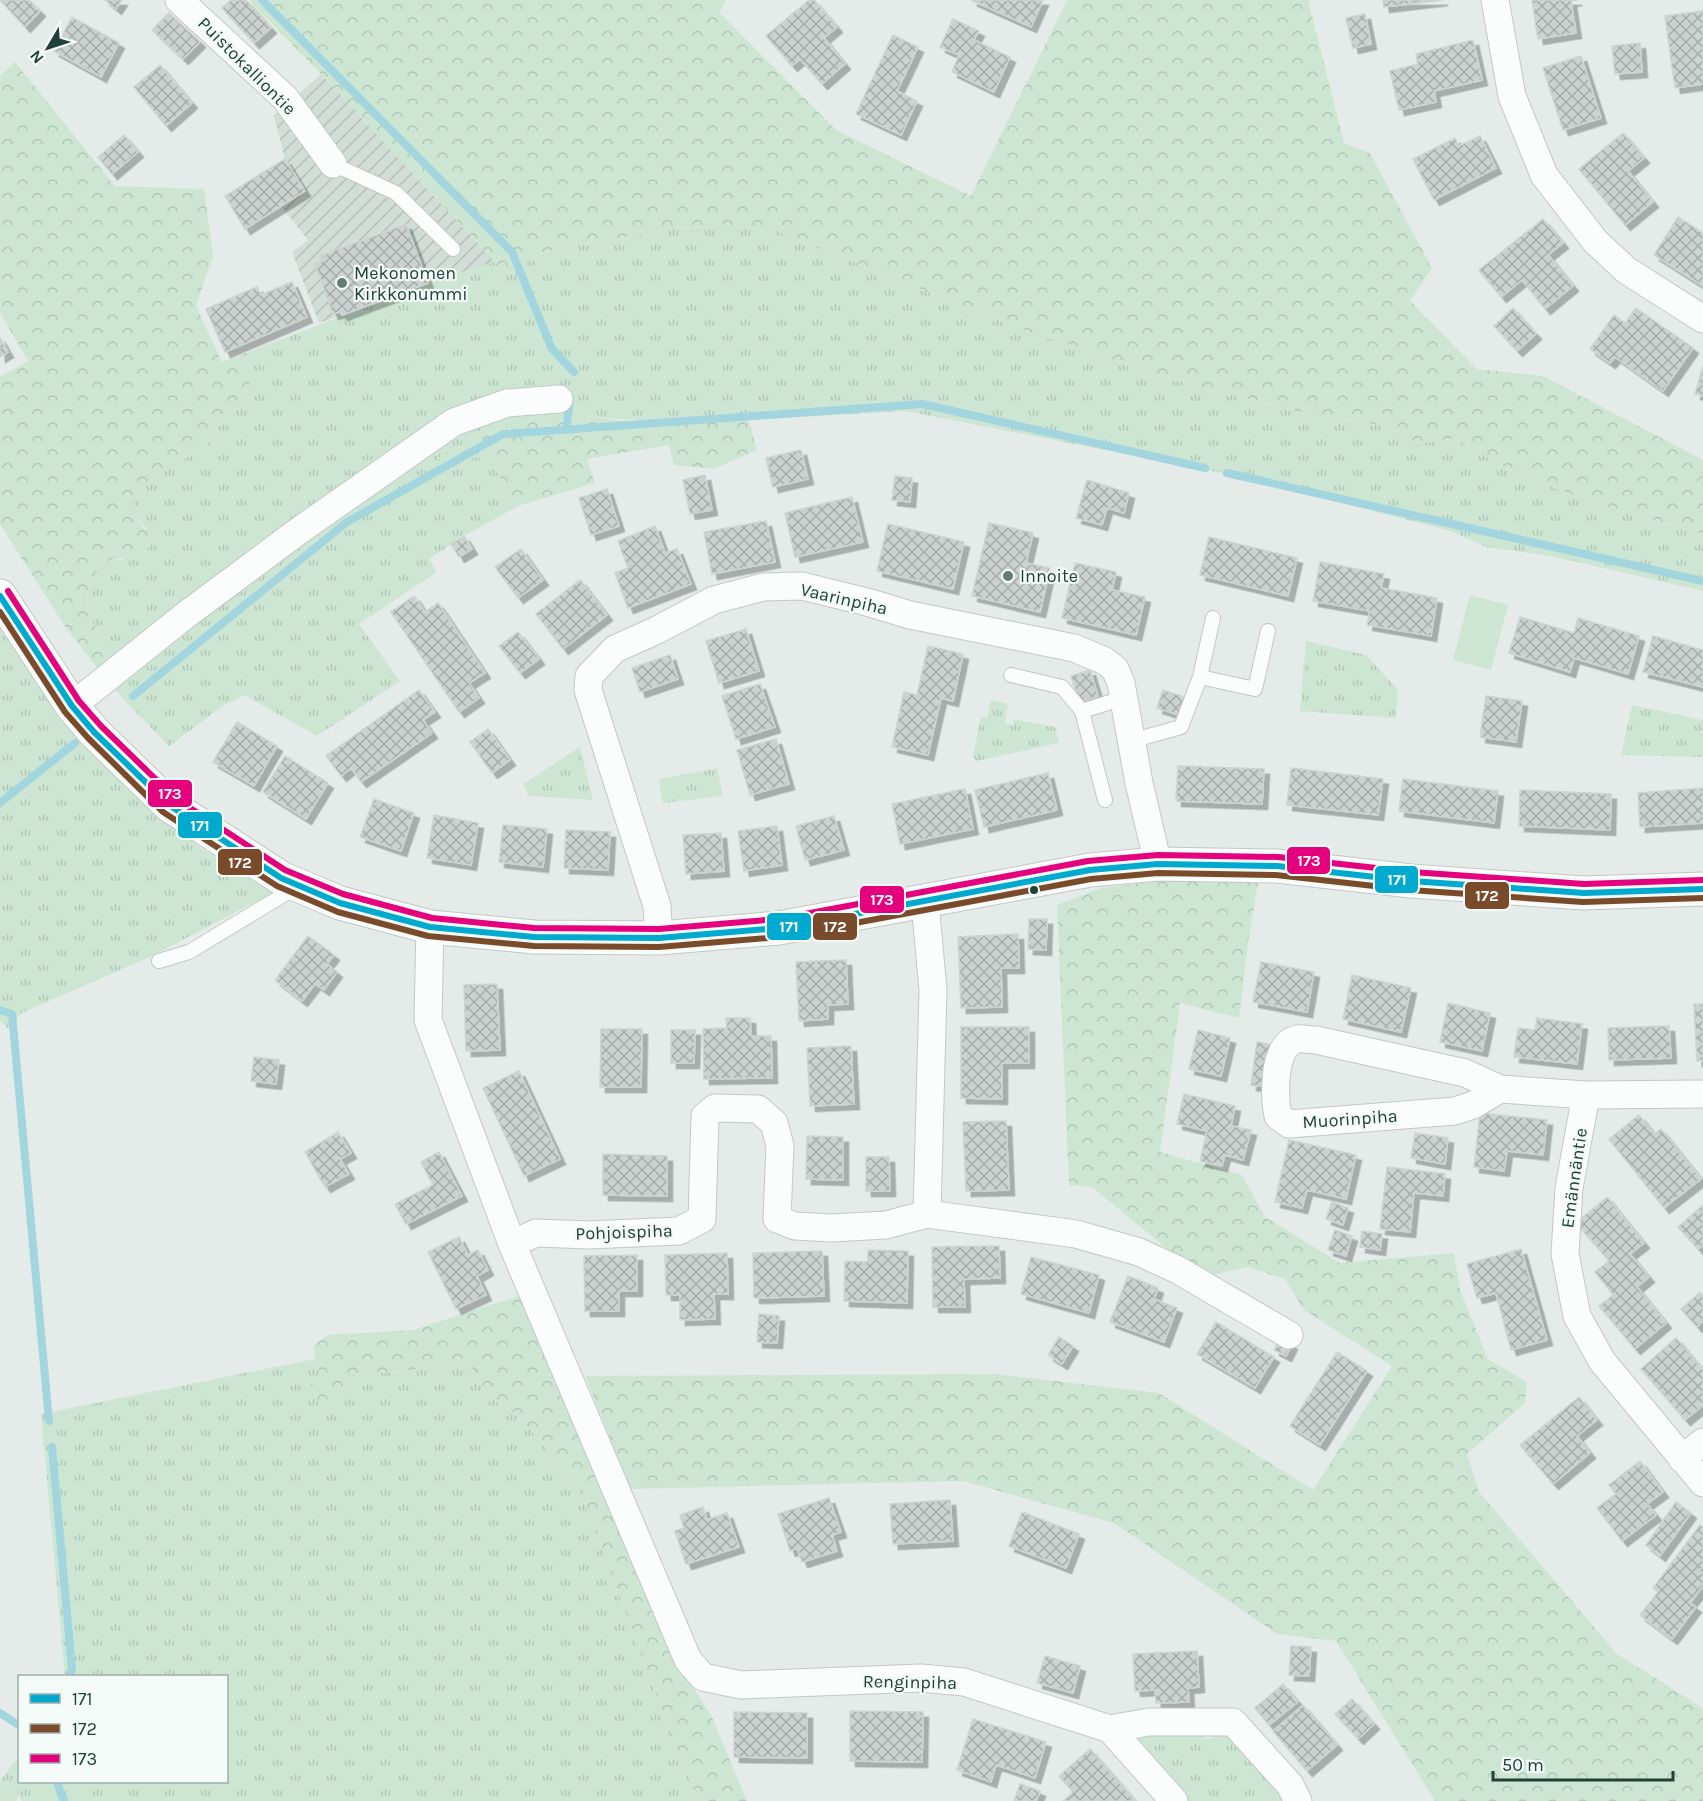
<svg xmlns="http://www.w3.org/2000/svg" width="1703" height="1801" viewBox="0 0 1703 1801" font-family="Karla,sans-serif">
<style>
.industrial{fill:url(#industrial-furrows)}
.grass{fill:url(#grass-tufts)}
.forest{fill:url(#forest-crowns)}
.garden{fill:#cde6d4}
.lines{fill:none;stroke-linecap:round;stroke-linejoin:round}
.stream{stroke:#a2d5de;stroke-width:8}
.building{fill:url(#building-cross-hatch);stroke:#ced4d1;stroke-width:1.5;filter:url(#shadow)}
.service-casing{stroke:#c2c8c5;stroke-width:16}
.minor-casing{stroke:#c2c8c5;stroke-width:29}
.tertiary-casing{stroke:#c2c8c5;stroke-width:35}
.service{stroke:#fbfcfc;stroke-width:14}
.minor{stroke:#fbfcfc;stroke-width:27}
.tertiary{stroke:#fbfcfc;stroke-width:33}
.bus-1-casing{stroke:#f3faf7;stroke-width:10}
.bus-2-casing{stroke:#f3faf7;stroke-width:10}
.bus-3-casing{stroke:#f3faf7;stroke-width:10}
.bus-1{stroke:#00a9ce;stroke-width:6}
.bus-2{stroke:#7a4b2a;stroke-width:6}
.bus-3{stroke:#e5007d;stroke-width:6}
.poi-dot{fill:#657c76;stroke:#f3faf7;stroke-width:2}
.bus-dot{fill:#204138;stroke:#f3faf7;stroke-width:2}
.labels{text-anchor:middle;dominant-baseline:central;stroke-width:4.5;stroke-linejoin:round;paint-order:stroke}
.street-label{font-size:18px;fill:#204138;stroke:#f3faf7}
.poi-label{font-size:18px;fill:#204138;stroke:#f3faf7;text-anchor:start}
.line-badge{stroke:#f3faf7;stroke-width:2}
.badge-label{font-size:16px;text-anchor:middle;font-weight:bold;fill:#fff}
</style>
<defs>
<pattern id="industrial-furrows" width="10" height="10" patternUnits="userSpaceOnUse" patternTransform="scale(1.5)"><rect width="10" height="10" fill="#d2ddd8"/><path d="M-1 1l2-2M0 10L10 0M9 11l2-2" fill="none" stroke="#b4bfba"/></pattern>
<pattern id="grass-tufts" width="24" height="20" patternUnits="userSpaceOnUse" patternTransform="scale(1.5)"><rect width="24" height="20" fill="#cde6d4"/><path d="M3 7l-1-3M5 7V3M7 7l1-3M15 17l-1-3M17 17v-4M19 17l1-3" fill="none" stroke="#b0c6b7"/></pattern>
<pattern id="forest-crowns" width="20" height="18" patternUnits="userSpaceOnUse" patternTransform="scale(1.5)"><rect width="20" height="18" fill="#cde6d4"/><path d="M2 6a3 3 0 1 1 6 0M12 15a3 3 0 1 1 6 0" fill="none" stroke="#b0c6b7"/></pattern>
<pattern id="building-cross-hatch" width="8" height="8" patternUnits="userSpaceOnUse" patternTransform="scale(1.5)"><rect width="8" height="8" fill="#ccd2d0"/><path d="M0 0l8 8M0 8l8-8" fill="none" stroke="#a5acaa"/></pattern>
<filter id="shadow"><feDropShadow dx="5.5" dy="5.5" stdDeviation="0" flood-color="#0004"/></filter>
</defs>
<rect width="100%" height="100%" fill="#e5ebe8"/>
<!-- industrial -->
<path class="industrial" d="M321 74 495 262 428 283 319 323 292 252 308 240 281 206 305 191 285 159 274 116Z"/>
<!-- grass -->
<path class="grass" d="M728 225 776 231 1024 330 1182 382 1291 410 1386 426 1411 441 1423 443 1453 438 1519 475 1610 508 1703 534V591L1551 556 1486 547 1450 531 1242 477 906 411 712 422 634 420 581 416 566 412 485 432 438 458 450 467 476 457 490 461 518 506 464 536 429 559 437 572 359 624 400 681 317 736 244 695 223 706 169 746 126 702 103 675 106 639 89 618 87 595 99 567 113 558 122 561 146 529 133 512 134 491 211 442 220 422 252 397 222 362 428 283 494 262 517 277 524 276 530 258 550 251 674 228Z
M0 627 23 663 73 732 130 791 202 849 276 891 152 956 22 1013 7 1028 0 1020Z
M1306 641 1366 655 1398 690 1396 718 1300 711Z
M991 700 1008 704 1005 723 1013 725 1014 719 1055 727 1059 743 976 761 973 756 981 717 987 718Z
M1632 705 1703 720V757L1621 755Z
M580 747 593 800 529 796 523 784Z
M717 768 723 796 663 803 659 779Z
M465 1358 487 1395 520 1417 579 1488 683 1766 699 1801H22L19 1796 15 1801H0V1781L19 1756 20 1782H226V1676H65L41 1414 315 1359 322 1376 308 1387 341 1393 347 1375 402 1372Z
M1145 1728 1203 1731 1204 1739 1214 1738 1212 1731 1224 1728 1292 1801H1185L1137 1739Z"/>
<!-- forest -->
<path class="forest" d="M249 0H726L719 12 836 130 971 196 1067 0H1308L1344 143 1370 153 1432 268 1410 301 1477 369 1543 376 1703 460V534L1610 508 1519 475 1453 438 1423 443 1411 441 1386 426 1291 410 1182 382 1024 330 776 231 728 225 674 228 550 251 530 258 524 276 517 277 495 262 321 74Z
M15 62 115 186 204 189 213 256 196 306 222 362 239 367 254 390 252 397 220 422 211 442 134 491 133 512 152 541 147 550 133 560 113 558 99 567 87 595 89 618 106 639 117 658 103 675 66 628 0 524V377L28 361 0 313V76Z
M566 412C621 425 692 423 749 420L757 450 713 469 674 465 669 445 587 459 595 483 518 506 490 461 476 457 450 467 438 458 484 432Z
M1174 879 1258 883 1248 943 1239 1018 1180 1003 1160 1152 1242 1175 1265 1217 1340 1263 1454 1253 1460 1290 1488 1359 1527 1382 1525 1403 1467 1454 1479 1492 1617 1654 1703 1708V1801H1435L1336 1641 1277 1634 1114 1523 963 1481 631 1489 585 1376 994 1374 1159 1393 1313 1490 1392 1366 1304 1310 1285 1279 1247 1267 1213 1275 1183 1262 1092 1187 1069 1185 1057 905 1101 888Z
M525 1294 679 1665 712 1717 747 1801H699L683 1766 579 1488 520 1417 487 1395 465 1358 402 1372 347 1375 341 1393 330 1399 316 1401 308 1387 321 1376 315 1359 314 1345 328 1335 413 1330Z"/>
<!-- garden -->
<path class="garden" d="M1470 595 1508 605 1491 670 1453 660Z"/>
<g class="lines">
<!-- stream -->
<path class="stream" d="M262 0 512 252 552 349 574 372
M566 430 570 399
M1227 473 1703 581
M133 696 347 522 503 434 922 404 1205 468
M0 803 75 743
M0 1010 12 1014 49 1421
M52 1447 72 1669 69 1676
M0 1713 20 1726
M57 1782 64 1801"/>
</g>
<!-- building -->
<path class="building" d="M0 0H29L40 11 25 27Z
M105 0H122L116 9Z
M231 0H246L271 28 254 43 222 8Z
M809 0H814L837 27 824 38 845 64 822 84 800 59 792 66 766 36Z
M971 0H1043L1031 27Z
M1383 0H1443L1384 7Z
M1532 0H1577L1571 1 1576 33 1538 39Z
M1703 11V84L1675 88 1665 16Z
M169 13 200 42 183 59 152 30Z
M1365 14 1371 44 1353 48 1346 18Z
M72 17 119 43 101 77 54 51Z
M953 19 979 31 974 40 1010 57 994 92 952 72 959 55 940 47Z
M893 35 918 47 897 91 917 101 901 135 856 114Z
M1473 40 1482 80 1434 91 1436 102 1399 110 1390 71 1418 64 1416 54Z
M1640 43 1642 72 1615 74 1612 46Z
M1581 56 1601 118 1563 130 1543 68Z
M160 65 192 103 166 126 134 87Z
M1623 133 1644 158 1628 171 1653 202 1625 225 1579 169Z
M124 135 138 152 112 174 98 157Z
M1480 136 1496 168 1434 200 1413 159 1455 138 1459 146Z
M285 159 305 191 245 229 225 196Z
M1678 217 1703 233V286L1654 255Z
M1543 219 1563 243 1548 255 1573 286 1545 309 1522 280 1501 297 1479 270Z
M406 224 428 283 342 315 340 312 333 314 315 264 322 261 320 256Z
M292 282 307 317 225 352 206 309 257 287 261 295Z
M1513 308 1536 334 1517 351 1494 326Z
M1636 308 1693 348 1663 391 1615 357 1610 363 1590 349 1614 315 1625 323Z
M0 338 8 352 0 357Z
M1703 366V396L1695 394Z
M801 450 808 479 773 487 766 458Z
M705 475 712 510 690 514 683 480Z
M895 476 912 478 910 502 892 500Z
M1087 480 1129 493 1124 513 1107 508 1102 525 1076 518Z
M607 489 619 526 591 535 579 498Z
M852 497 863 542 795 557 785 513Z
M766 521 775 562 712 574 704 532Z
M989 523 1033 533 1026 563 1050 568 1040 612 972 596Z
M888 524 964 542 953 589 877 571Z
M655 526 665 553 677 549 691 584 628 608 615 573 628 568 618 541Z
M464 536 472 549 459 557 451 544Z
M1209 537 1297 558 1288 596 1200 575Z
M521 549 543 580 518 598 495 567Z
M1320 562 1384 574 1381 588 1437 598 1431 636 1367 625 1370 611 1313 601Z
M1075 563 1116 572 1112 590 1145 597 1136 635 1062 618Z
M580 580 607 615 563 649 536 614Z
M414 596 425 612 438 603 485 673 469 683 479 698 459 712 391 612Z
M1520 617 1574 633 1578 618 1639 636 1628 674 1574 658 1570 672 1509 653Z
M746 629 759 671 719 683 706 641Z
M518 632 539 659 520 673 499 646Z
M1653 636 1703 650V687L1643 672Z
M928 646 963 654 953 701 941 698 928 755 892 747 904 692 917 695Z
M670 655 678 679 640 692 632 668Z
M1090 670 1098 696 1079 702 1071 676Z
M760 684 775 727 736 739 722 696Z
M419 690 435 712 423 720 432 733 361 782 351 768 341 776 326 756Z
M1163 690 1184 697 1179 715 1157 708Z
M1486 696 1522 701 1516 742 1480 737Z
M237 722 277 746 254 786 213 762Z
M488 729 510 760 492 773 470 742Z
M776 739 789 784 750 795 737 750Z
M285 756 328 783 306 819 263 792Z
M1178 766 1264 769 1262 804 1176 801Z
M1291 768 1383 779 1378 815 1287 805Z
M1048 773 1057 810 984 827 975 790Z
M1403 779 1498 791 1494 823 1399 811Z
M1703 788V823L1640 827 1638 793Z
M965 789 973 829 900 844 892 804Z
M1520 790 1611 794 1610 830 1519 826Z
M374 799 414 813 401 851 360 837Z
M434 815 478 823 471 865 427 858Z
M834 816 844 850 805 860 796 826Z
M503 825 547 829 543 867 499 862Z
M777 826 782 865 744 871 738 831Z
M566 830 610 832 608 870 564 868Z
M721 833 724 871 686 874 683 835Z
M1029 919H1047L1046 950 1028 949Z
M1018 934 1019 968H1001L1002 1007 961 1008 958 937Z
M308 936 334 955 327 964 337 972 324 990 315 984 302 1001 275 980Z
M846 960 848 1004 828 1005V1019L799 1021 796 962Z
M1261 962 1314 972 1307 1012 1253 1002Z
M1352 975 1411 988 1401 1032 1343 1019Z
M497 984 500 1050 466 1051 464 985Z
M1448 1003 1490 1013 1482 1051 1440 1042Z
M1694 1004H1703V1060L1697 1061Z
M726 1018H750L751 1036H771L772 1078 704 1079 703 1029 727 1028Z
M1537 1018 1582 1024 1577 1064 1514 1057 1518 1028 1535 1030Z
M1669 1026 1671 1058 1609 1060 1608 1028Z
M961 1027H1029V1063H1002V1099L961 1098Z
M601 1029H642L641 1087H600Z
M671 1030H695L694 1063H671Z
M1198 1030 1230 1038 1221 1076 1189 1069Z
M1257 1042 1273 1045 1267 1087 1251 1085Z
M851 1046 854 1104 810 1106 807 1048Z
M254 1057 279 1060 276 1084 251 1081Z
M519 1071 560 1159 524 1176 483 1088Z
M1184 1094 1235 1106 1231 1126 1251 1130 1243 1160 1225 1155 1222 1166 1200 1161 1207 1131 1177 1124Z
M1480 1113 1547 1120 1543 1155 1507 1151 1504 1171 1474 1167Z
M1639 1115 1654 1134 1661 1129 1701 1179 1664 1208 1609 1139Z
M1006 1121 1009 1190 966 1191 963 1122Z
M338 1132 351 1153 340 1159 349 1174 325 1187 305 1152Z
M1415 1133 1448 1138 1445 1164 1411 1158Z
M807 1136 843 1137V1180L806 1179Z
M1289 1140 1356 1155 1346 1199 1307 1190 1302 1208 1275 1202Z
M439 1152 462 1196 406 1224 395 1204 433 1185 421 1162Z
M603 1154 667 1156V1196L603 1195Z
M866 1157H889L890 1191H866Z
M1387 1167 1445 1174 1443 1196 1414 1193 1410 1232 1380 1229Z
M1607 1197 1644 1243 1630 1254 1649 1277 1637 1287 1666 1323 1635 1349 1599 1306 1613 1295 1595 1272 1609 1261 1576 1223Z
M1332 1202 1348 1208 1343 1225 1326 1219Z
M1703 1205V1245L1698 1249 1678 1227Z
M1335 1230 1352 1236 1346 1256 1328 1250Z
M1362 1231 1382 1234 1380 1250 1360 1247Z
M459 1237 468 1255 478 1250 488 1270 477 1276 486 1295 456 1309 428 1252Z
M999 1246 1000 1278 964 1279 965 1307H933L932 1247Z
M1521 1249 1547 1340 1511 1350 1496 1293 1477 1298 1467 1264Z
M868 1250 908 1251 907 1303 844 1301 845 1261 868 1262Z
M822 1251 824 1296 754 1298 753 1253Z
M727 1253 728 1294H714L715 1319 680 1320V1295H666L665 1255Z
M637 1255V1291H619V1311H585L584 1256Z
M1031 1257 1099 1275 1089 1313 1021 1294Z
M1128 1276 1158 1288 1154 1299 1177 1308 1164 1342 1110 1322Z
M1700 1292 1703 1296V1321L1697 1327 1681 1309Z
M759 1314 779 1316 777 1343 757 1342Z
M1216 1322 1274 1357 1255 1388 1197 1354Z
M1059 1337 1073 1346 1062 1364 1048 1355Z
M1281 1338 1292 1344 1286 1356 1274 1350Z
M1676 1338 1703 1370V1405L1685 1420 1641 1369Z
M1337 1352 1367 1371 1320 1445 1290 1426Z
M1579 1397 1597 1420 1577 1436 1590 1453 1553 1484 1520 1445Z
M1640 1461 1663 1492 1647 1504 1656 1515 1622 1541 1597 1508 1616 1494 1609 1485Z
M829 1498 841 1532 832 1535 837 1551 802 1562 797 1548 790 1551 778 1514Z
M950 1500 953 1541 893 1544 890 1504Z
M1676 1502 1691 1513 1660 1556 1646 1545Z
M703 1507 707 1520 727 1513 739 1547 686 1564 675 1531 684 1528 680 1515Z
M1022 1512 1079 1534 1066 1568 1009 1546Z
M1700 1525 1703 1527V1567L1699 1571 1703 1574V1586L1690 1603 1696 1607 1672 1639 1640 1615 1658 1592 1653 1588Z
M1291 1646 1311 1647 1309 1676 1289 1675Z
M1197 1651 1199 1687 1188 1688 1189 1702 1156 1703 1155 1690 1135 1691 1133 1654Z
M1045 1656 1080 1666 1073 1693 1037 1683Z
M1283 1684 1298 1702 1269 1725 1255 1708Z
M1352 1699 1374 1724 1358 1739 1335 1714Z
M1303 1705 1337 1745 1307 1771 1273 1731Z
M850 1711 923 1712 922 1762 850 1761Z
M734 1712 807 1713V1758L734 1757Z
M973 1719 1046 1742 1035 1778 996 1765 991 1782 957 1770Z
M1090 1749 1135 1801H1063L1073 1792 1059 1776Z
M1020 1784 1040 1791 1036 1801H1014Z"/>
<g class="lines">
<defs>
<path id="service" d="M333 164 396 193 453 249
M1213 618 1200 677 1255 689 1268 631
M1011 675 1062 687 1082 711 1105 800
M1082 711 1123 698
M1131 741 1181 727 1200 677
M159 961 189 952 295 888"/>
<path id="minor" d="M179 0 285 98 333 164
M1495 0 1512 96 1544 175 1595 241 1626 270 1703 319
M72 706 187 614 300 530 454 422 507 403 559 399
M925 902 933 990 927 1214 1076 1234 1139 1252 1178 1270 1289 1335
M430 927 428 1020 512 1244 688 1660 703 1677 741 1685 921 1678 964 1682 1110 1729 1174 1801
M659 938 657 906 588 690 589 676 615 649 657 630 714 600 763 587 802 586 867 602 910 615 1074 648 1105 661 1115 669 1121 683 1139 783 1158 864
M1500 1089 1473 1105 1455 1111 1289 1124 1278 1116C1274 1098 1272 1045 1297 1039 1302 1038 1310 1040 1316 1040L1465 1073 1500 1089 1586 1095
M1703 1094 1586 1095 1569 1188 1565 1254 1577 1316 1602 1361 1703 1483
M512 1244 536 1233 589 1235 679 1231 702 1219 705 1116 715 1108 758 1109 774 1123 780 1146 777 1219 795 1226 831 1228 886 1225 927 1214
M1682 1459 1703 1442
M1110 1729 1149 1722H1233L1290 1785 1298 1801"/>
<path id="tertiary" d="M0 596 72 706 94 732 169 805 281 878 340 903 430 927 534 937 659 938 779 928 1090 870 1158 864 1277 866 1411 881 1584 893 1703 889"/>
</defs>
<!-- service casing -->
<use href="#service" class="service-casing"/>
<!-- minor casing -->
<use href="#minor" class="minor-casing"/>
<!-- tertiary casing -->
<use href="#tertiary" class="tertiary-casing"/>
<!-- service -->
<use href="#service" class="service"/>
<!-- minor -->
<use href="#minor" class="minor"/>
<!-- tertiary -->
<use href="#tertiary" class="tertiary"/>
<defs>
<path id="bus-1" d="M0 596 72 706 94 732 169 805 281 878 340 903 430 927 534 937 659 938 779 928 1090 870 1158 864 1277 866 1411 881 1584 893 1703 889"/>
<path id="bus-2" d="M0 612 65 712 88 738 163 812 277 886 338 912 428 936 534 946 659 947 780 937 1091 879 1158 873 1276 875 1410 890 1583 902 1703 898"/>
<path id="bus-3" d="M8 591 79 701 101 726 175 798 285 870 343 894 432 918 534 928 659 929 778 919 1088 861 1158 855 1278 857 1412 872 1584 884 1703 880"/>
</defs>
<!-- bus-1 casing -->
<use href="#bus-1" class="bus-1-casing"/>
<!-- bus-2 casing -->
<use href="#bus-2" class="bus-2-casing"/>
<!-- bus-3 casing -->
<use href="#bus-3" class="bus-3-casing"/>
<!-- bus-1 -->
<use href="#bus-1" class="bus-1"/>
<!-- bus-2 -->
<use href="#bus-2" class="bus-2"/>
<!-- bus-3 -->
<use href="#bus-3" class="bus-3"/>
</g>
<!-- markers -->
<g class="poi-dot">
<circle cx="342" cy="283" r="6"/>
<circle cx="1008" cy="576" r="6"/>
</g>
<circle class="bus-dot" cx="1034" cy="890" r="5"/>
<g class="labels">
<!-- street labels -->
<g class="street-label">
<text transform="translate(247 66) rotate(45)">Puistokalliontie</text>
<text transform="translate(844 599) rotate(13)">Vaarinpiha</text>
<text transform="translate(1350 1119) rotate(-4)">Muorinpiha</text>
<text transform="translate(1574 1178) rotate(-82)">Emännäntie</text>
<text transform="translate(624 1232) rotate(-2)">Pohjoispiha</text>
<text transform="translate(910 1682) rotate(1)">Renginpiha</text>
</g>
<!-- poi labels -->
<g class="poi-label">
<text x="354" y="273">Mekonomen<tspan x="354" dy="21">Kirkkonummi</tspan></text>
<text x="1020" y="576">Innoite</text>
</g>
</g>
<g class="line-badge">
<rect x="147" y="779" width="46" height="29" rx="6" fill="#e5007d"/>
<rect x="177" y="811" width="46" height="28" rx="6" fill="#00a9ce"/>
<rect x="1286" y="846" width="45" height="29" rx="6" fill="#e5007d"/>
<rect x="217" y="848" width="46" height="28" rx="6" fill="#7a4b2a"/>
<rect x="1374" y="865" width="45" height="29" rx="6" fill="#00a9ce"/>
<rect x="1464" y="881" width="46" height="29" rx="6" fill="#7a4b2a"/>
<rect x="859" y="885" width="46" height="29" rx="6" fill="#e5007d"/>
<rect x="766" y="912" width="46" height="29" rx="6" fill="#00a9ce"/>
<rect x="812" y="912" width="46" height="29" rx="6" fill="#7a4b2a"/>
</g>
<g class="badge-label">
<text x="170" y="799">173</text>
<text x="200" y="831">171</text>
<text x="1309" y="866">173</text>
<text x="240" y="868">172</text>
<text x="1397" y="885">171</text>
<text x="1487" y="901">172</text>
<text x="882" y="905">173</text>
<text x="789" y="932">171</text>
<text x="835" y="932">172</text>
</g>
<!-- legend -->
<rect x="18" y="1675" width="210" height="108" fill="#f3faf7" stroke="#9fb0ab" stroke-width="1.5"/>
<rect x="30" y="1694" width="30" height="9" fill="#00a9ce" stroke="#9fb0ab" stroke-width="1.5"/>
<text x="72" y="1705" font-size="18" fill="#204138">171</text>
<rect x="30" y="1724" width="30" height="9" fill="#7a4b2a" stroke="#9fb0ab" stroke-width="1.5"/>
<text x="72" y="1735" font-size="18" fill="#204138">172</text>
<rect x="30" y="1754" width="30" height="9" fill="#e5007d" stroke="#9fb0ab" stroke-width="1.5"/>
<text x="72" y="1765" font-size="18" fill="#204138">173</text>
<!-- north arrow -->
<g transform="translate(48 48) rotate(231)" stroke="#f3faf7" stroke-width="4.5" paint-order="stroke">
<path d="M0-4.5L10 22L0 15L-10 22Z" fill="#204138"/>
<text y="-9" font-size="16" font-weight="bold" text-anchor="middle" fill="#204138">N</text>
</g>
<!-- scale -->
<path d="M1493 1771v9h180v-9" fill="none" stroke="#204138" stroke-width="3"/>
<text x="1502" y="1771" font-size="18" fill="#204138" stroke="#f3faf7" stroke-width="4.5" paint-order="stroke">50 m</text>
</svg>
